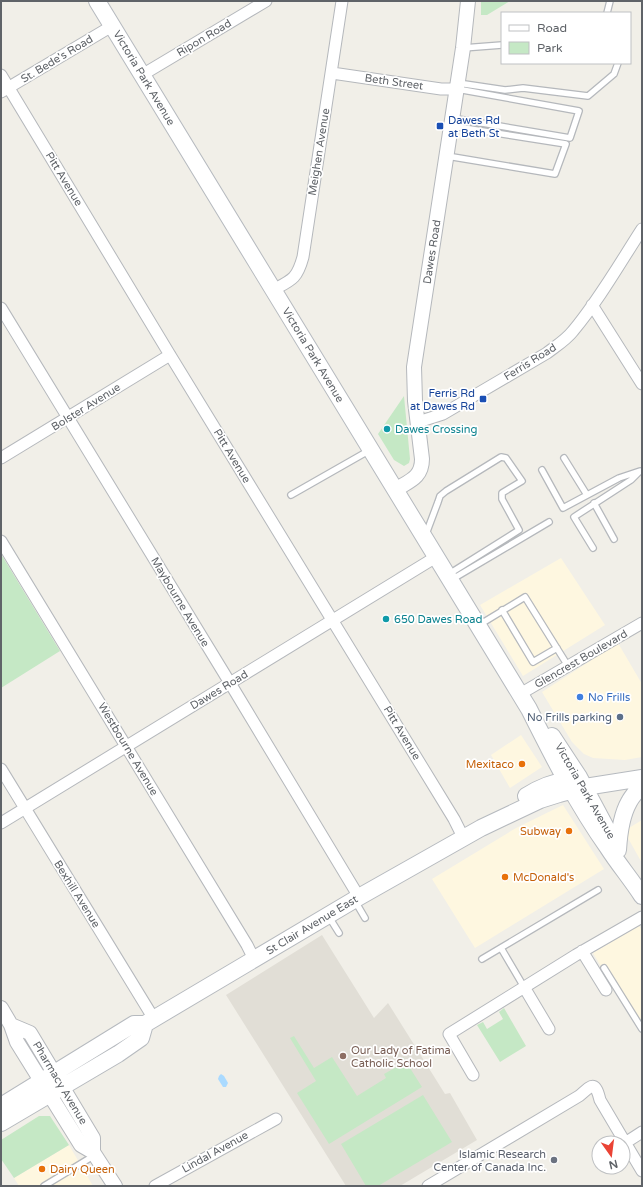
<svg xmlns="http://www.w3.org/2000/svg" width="643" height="1187" viewBox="0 0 643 1187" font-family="'Varela Round',sans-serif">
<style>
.commercial{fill:#fef7e0}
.education{fill:#e1ded6}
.green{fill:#c5e8c5}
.water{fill:#aadaff}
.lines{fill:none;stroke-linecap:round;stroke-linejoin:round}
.service-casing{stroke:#b5b8bc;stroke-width:8}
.minor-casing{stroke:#b5b8bc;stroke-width:13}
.tertiary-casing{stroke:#b5b8bc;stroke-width:16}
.secondary-casing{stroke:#b6babf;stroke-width:18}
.service{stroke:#fff;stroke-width:5.5}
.minor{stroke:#fff;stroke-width:11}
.tertiary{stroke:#fff;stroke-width:14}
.secondary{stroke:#fff;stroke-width:16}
.transit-dot{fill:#1a4fb4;stroke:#fff;stroke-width:1.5}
.culture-dot{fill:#0f9aa8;stroke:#fff;stroke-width:1.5}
.shop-dot{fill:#3f7fe0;stroke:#fff;stroke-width:1.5}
.service-dot{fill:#5c6f8a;stroke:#fff;stroke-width:1.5}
.food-dot{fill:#e8710a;stroke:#fff;stroke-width:1.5}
.education-dot{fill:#8d6e63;stroke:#fff;stroke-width:1.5}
.worship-dot{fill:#6b7280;stroke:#fff;stroke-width:1.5}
.labels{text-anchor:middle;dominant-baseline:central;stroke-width:3.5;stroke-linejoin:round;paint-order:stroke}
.street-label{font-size:11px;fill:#5f6368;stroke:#fff}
.transit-label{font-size:11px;fill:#164399;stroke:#fff;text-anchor:start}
.culture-label{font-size:11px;fill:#0d838f;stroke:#fff;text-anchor:start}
.shop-label{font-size:11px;fill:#366cbe;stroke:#fff;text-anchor:start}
.service-label{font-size:11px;fill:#4e5e75;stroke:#fff;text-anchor:end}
.food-label{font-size:11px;fill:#c56008;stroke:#fff;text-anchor:end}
.education-label{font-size:11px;fill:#785e54;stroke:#fff;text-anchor:start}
.worship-label{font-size:11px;fill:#5b616d;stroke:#fff;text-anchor:end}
</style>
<rect width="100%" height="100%" fill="#f1efe8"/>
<!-- commercial -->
<path class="commercial" d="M561 558 605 625 523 676 480 605Z
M618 643 642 684V757L625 760 593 758 584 754 572 742 542 692Z
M521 735 542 767 510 788 491 755Z
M563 805 604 869 475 948 432 879 516 828Z
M642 820V863L624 831Z
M639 926 642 930V1035L593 953Z
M69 1145 93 1186H19L14 1178Z"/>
<!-- education -->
<path class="education" d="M322 935 374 1018 388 1003 445 1094 450 1093 477 1140 400 1186H346L226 995Z"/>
<!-- green -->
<path class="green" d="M481 1H510L487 15H481Z
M404 396 410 459 409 463 404 466 394 460 378 434Z
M1 554 60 651 1 688Z
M504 1008 526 1046 500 1062 477 1025 483 1022 487 1029 503 1019 499 1012Z
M294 1036 314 1068 332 1057 357 1096 386 1078 384 1074 400 1065 403 1057 422 1087 329 1144 297 1093 316 1081 290 1038Z
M423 1095 452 1142 378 1186H366L341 1144Z
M39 1116H50L69 1145 14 1178 1 1159V1140Z"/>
<!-- water -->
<path class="water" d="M221 1074 224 1076 228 1083 226 1087H223L218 1079 219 1076Z"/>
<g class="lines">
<defs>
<path id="service" d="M607 13 610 1
M463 48 502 45
M458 83 505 90 523 88 588 96 614 74 618 63
M452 118 570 138 579 111 457 89
M447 156 555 174 566 144 451 126
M564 458 587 495
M542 470 563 508 619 478 640 471
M291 495 370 450
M594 503 614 539
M426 534 438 502 440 496 446 491 501 457 506 458 522 481 502 493V499L519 530 449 574
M593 548 574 517 631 480 639 472
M451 580 549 522
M502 610 533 662 557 648
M479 625 525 597 568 666
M355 901 365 918
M329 917 339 933
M501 948 524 987
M482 959 598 890
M604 968 642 1029
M44 1186 95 1155"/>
<path id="minor" d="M332 73 441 89H457
M1 75 170 355 454 819 463 837
M142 75 266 1
M1 92 112 26
M273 290C292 280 297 279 303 257L342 1
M592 305 642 384
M1 308 230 683 359 897
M418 422 443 414 547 353C556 346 566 340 573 331 599 300 620 263 642 229
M1 458 170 355
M1 541 247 945 254 959
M520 694 642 623
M1 769 154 1019
M1 823 436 557
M582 951 606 990
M524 987 549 1029
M473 1075 449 1034 576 955 642 917
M625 1143 642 1132
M155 1186 276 1119
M428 1186 579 1096C591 1086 595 1079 600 1100L642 1171"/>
<path id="tertiary" d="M395 490C409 481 422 478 422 459L415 401 414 367 463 48 468 1
M1 1008 11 1025 17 1042 81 1145 93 1152 115 1186
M11 1025 30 1033 93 1138V1152"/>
<path id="secondary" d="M97 1 529 709C553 757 577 804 608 848 619 865 631 879 642 896
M552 736 579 777 610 835
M526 796C541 786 558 781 575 778
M618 850C619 834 621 816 629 802 632 796 638 790 642 784
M1 1106 134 1024H145L359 897 481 828 540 800 559 794 585 787 642 778
M1 1123 118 1054 141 1038 145 1024"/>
</defs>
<!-- service casing -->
<use href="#service" class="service-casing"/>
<!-- minor casing -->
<use href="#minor" class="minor-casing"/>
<!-- tertiary casing -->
<use href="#tertiary" class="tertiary-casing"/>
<!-- secondary casing -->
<use href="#secondary" class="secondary-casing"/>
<!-- service -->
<use href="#service" class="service"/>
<!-- minor -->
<use href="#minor" class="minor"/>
<!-- tertiary -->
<use href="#tertiary" class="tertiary"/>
<!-- secondary -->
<use href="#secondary" class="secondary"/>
</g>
<!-- markers -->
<g class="transit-dot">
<rect x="436" y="122" width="8" height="8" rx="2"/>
<rect x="479" y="395" width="8" height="8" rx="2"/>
</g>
<g class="culture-dot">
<circle cx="387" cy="429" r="4"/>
<circle cx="386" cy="619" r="4"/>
</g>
<circle class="shop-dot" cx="580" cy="697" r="4"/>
<circle class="service-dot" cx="620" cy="717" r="4"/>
<g class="food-dot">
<circle cx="522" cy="764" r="4"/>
<circle cx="569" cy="831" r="4"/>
<circle cx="505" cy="877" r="4"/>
<circle cx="42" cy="1169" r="4"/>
</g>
<circle class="education-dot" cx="343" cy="1056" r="4"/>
<circle class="worship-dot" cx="554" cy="1160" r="4"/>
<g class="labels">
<!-- street labels -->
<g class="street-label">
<text transform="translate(204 38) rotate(-31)">Ripon Road</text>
<text transform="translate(57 59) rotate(-31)">St. Bede's Road</text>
<text transform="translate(144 78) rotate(59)">Victoria Park Avenue</text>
<text transform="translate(394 82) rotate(8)">Beth Street</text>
<text transform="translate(319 152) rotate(-81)">Meighen Avenue</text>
<text transform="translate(64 179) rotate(59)">Pitt Avenue</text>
<text transform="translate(432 252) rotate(-81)">Dawes Road</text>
<text transform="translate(313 355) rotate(59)">Victoria Park Avenue</text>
<text transform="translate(530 362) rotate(-32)">Ferris Road</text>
<text transform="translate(86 407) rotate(-32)">Bolster Avenue</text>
<text transform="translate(232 456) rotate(59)">Pitt Avenue</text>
<text transform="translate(180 602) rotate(59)">Maybourne Avenue</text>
<text transform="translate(581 659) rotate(-30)">Glencrest Boulevard</text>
<text transform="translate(219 690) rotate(-31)">Dawes Road</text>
<text transform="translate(402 733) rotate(59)">Pitt Avenue</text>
<text transform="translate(128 749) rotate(59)">Westbourne Avenue</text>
<text transform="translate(585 791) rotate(60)">Victoria Park Avenue</text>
<text transform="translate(77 894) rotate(58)">Bexhill Avenue</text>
<text transform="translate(312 925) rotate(-31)">St Clair Avenue East</text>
<text transform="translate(60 1083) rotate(59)">Pharmacy Avenue</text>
<text transform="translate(215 1152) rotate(-29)">Lindal Avenue</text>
</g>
<!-- transit labels -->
<g class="transit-label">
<text x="448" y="120">Dawes Rd<tspan x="448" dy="13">at Beth St</tspan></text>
<text x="475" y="393" text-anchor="end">Ferris Rd<tspan x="475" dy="13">at Dawes Rd</tspan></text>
</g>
<!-- culture labels -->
<g class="culture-label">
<text x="395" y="429">Dawes Crossing</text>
<text x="394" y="619">650 Dawes Road</text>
</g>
<!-- shop labels -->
<g class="shop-label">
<text x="588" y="697">No Frills</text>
</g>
<!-- service labels -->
<g class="service-label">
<text x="612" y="717">No Frills parking</text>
</g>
<!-- food labels -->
<g class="food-label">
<text x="514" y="764">Mexitaco</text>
<text x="561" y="831">Subway</text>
<text x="513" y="877" text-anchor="start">McDonald's</text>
<text x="50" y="1169" text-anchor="start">Dairy Queen</text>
</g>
<!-- education labels -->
<g class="education-label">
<text x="351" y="1050">Our Lady of Fatima<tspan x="351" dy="13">Catholic School</tspan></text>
</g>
<!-- worship labels -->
<g class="worship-label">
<text x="546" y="1154">Islamic Research<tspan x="546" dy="13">Center of Canada Inc.</tspan></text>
</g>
</g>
<!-- border -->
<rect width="643" height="1187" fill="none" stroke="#5f6368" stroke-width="4"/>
<!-- legend -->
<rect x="501" y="12" width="130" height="52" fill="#ffffff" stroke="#bfc1c3"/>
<rect x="509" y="25" width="20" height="6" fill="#ffffff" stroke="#bfc1c3"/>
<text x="537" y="32" font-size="12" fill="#5f6368">Road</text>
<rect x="509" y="42" width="20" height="12" fill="#c5e8c5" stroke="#bfc1c3"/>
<text x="537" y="52" font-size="12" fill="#5f6368">Park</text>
<!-- north arrow -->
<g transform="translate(611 1155) rotate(166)"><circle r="19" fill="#ffffff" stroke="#bfc1c3"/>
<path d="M0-3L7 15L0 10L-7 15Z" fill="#ea4335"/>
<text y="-6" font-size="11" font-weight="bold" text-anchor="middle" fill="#5f6368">N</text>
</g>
</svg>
